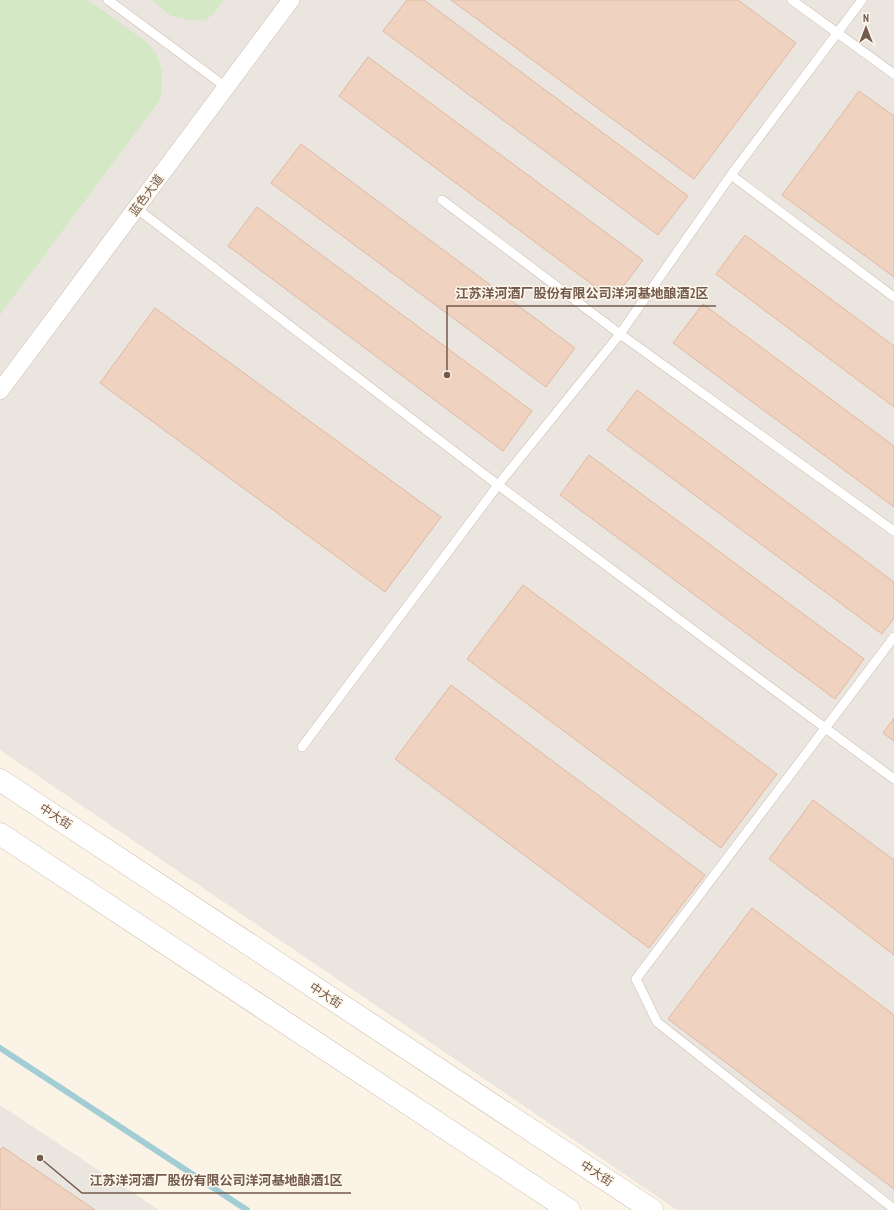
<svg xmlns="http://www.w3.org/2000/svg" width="894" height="1210" viewBox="0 0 894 1210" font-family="'PT Sans Narrow','Noto Sans SC',sans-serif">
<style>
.industrial{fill:#ebe5e0}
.green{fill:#d4e8c5}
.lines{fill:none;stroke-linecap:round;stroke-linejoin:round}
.stream{stroke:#a3cdd5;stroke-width:6}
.building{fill:#efd2bf;stroke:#e0b9a1}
.service-casing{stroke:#ccbbad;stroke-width:10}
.minor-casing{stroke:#ccbbad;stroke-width:18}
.tertiary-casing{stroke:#ccbbad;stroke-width:23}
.service{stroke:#fff;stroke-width:9}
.minor{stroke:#fff;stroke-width:17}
.tertiary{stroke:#fff;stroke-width:22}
.labels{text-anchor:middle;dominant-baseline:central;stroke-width:3;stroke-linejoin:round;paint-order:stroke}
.street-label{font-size:12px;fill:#735a4c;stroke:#fef7ec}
.leader{fill:none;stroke:#735a4c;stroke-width:1.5}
.callout-dot{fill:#735a4c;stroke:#fef7ec;stroke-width:1.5}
.callout-label{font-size:13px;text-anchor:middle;font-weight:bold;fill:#735a4c;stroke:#fef7ec;stroke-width:3;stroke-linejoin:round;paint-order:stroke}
</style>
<rect width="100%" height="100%" fill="#fbf3e6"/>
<!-- industrial -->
<path class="industrial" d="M0 0H894V1210H677L0 750Z
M0 1105 159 1210H0Z"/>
<!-- green -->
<path class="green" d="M2 0H88L147 42 156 53 162 70V88L160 100 0 315V3Z
M152 0H224L214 13 205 21 189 20 171 16Z"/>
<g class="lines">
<!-- stream -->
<path class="stream" d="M0 1048 247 1210"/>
</g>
<!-- building -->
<path class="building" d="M407 0H424L688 196 658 235 383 31Z
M451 0H738L796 43 694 179Z
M368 57 643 260 613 300 339 96Z
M859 91 894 116V277L782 195Z
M301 144 575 348 546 387 271 183Z
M257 207 532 411 503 451 228 246Z
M745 235 894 346V407L716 274Z
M703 304 894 446V507L673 343Z
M155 308 441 517 385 592 100 383Z
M637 390 894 582V618L882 634 607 430Z
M589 455 864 659 835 699 560 495Z
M523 585 777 774 721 848 467 659Z
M451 685 705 875 649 948 395 759Z
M894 718V741L883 733Z
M813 800 894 860V955L769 859Z
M752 908 894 1015V1189L668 1019Z
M3 1147 95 1210H0V1150Z"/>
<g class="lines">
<defs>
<path id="service" d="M108 0 226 87
M792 0 894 74
M731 175 894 297
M442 200 620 334 894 531
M136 208 498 485 894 779
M894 637 636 979 657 1022 894 1209
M302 747 498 485 620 334 731 175 862 0"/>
<path id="minor" d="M0 391 291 0"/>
<path id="tertiary" d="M0 780 652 1210
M0 834 569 1210"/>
</defs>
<!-- service casing -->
<use href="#service" class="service-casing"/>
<!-- minor casing -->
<use href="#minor" class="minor-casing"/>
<!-- tertiary casing -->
<use href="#tertiary" class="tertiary-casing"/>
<!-- service -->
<use href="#service" class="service"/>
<!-- minor -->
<use href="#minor" class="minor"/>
<!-- tertiary -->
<use href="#tertiary" class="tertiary"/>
</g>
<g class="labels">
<!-- street labels -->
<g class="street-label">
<text transform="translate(146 195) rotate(-53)">蓝色大道</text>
<text transform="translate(56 816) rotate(33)">中大街</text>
<text transform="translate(326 995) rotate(33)">中大街</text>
<text transform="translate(597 1173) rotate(33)">中大街</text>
</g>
</g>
<!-- callouts -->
<path class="leader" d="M447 375L447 306H716M40 1158L82 1193H351"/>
<g class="callout-dot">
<circle cx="447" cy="375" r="4"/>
<circle cx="40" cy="1158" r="4"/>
</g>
<g class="callout-label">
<text x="582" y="298">江苏洋河酒厂股份有限公司洋河基地酿酒2区</text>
<text x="216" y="1185">江苏洋河酒厂股份有限公司洋河基地酿酒1区</text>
</g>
<!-- north arrow -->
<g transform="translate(866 28)" stroke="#fef7ec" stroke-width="3" paint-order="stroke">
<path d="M0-3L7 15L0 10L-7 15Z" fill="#735a4c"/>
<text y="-6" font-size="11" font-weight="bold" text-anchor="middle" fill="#735a4c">N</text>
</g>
</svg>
